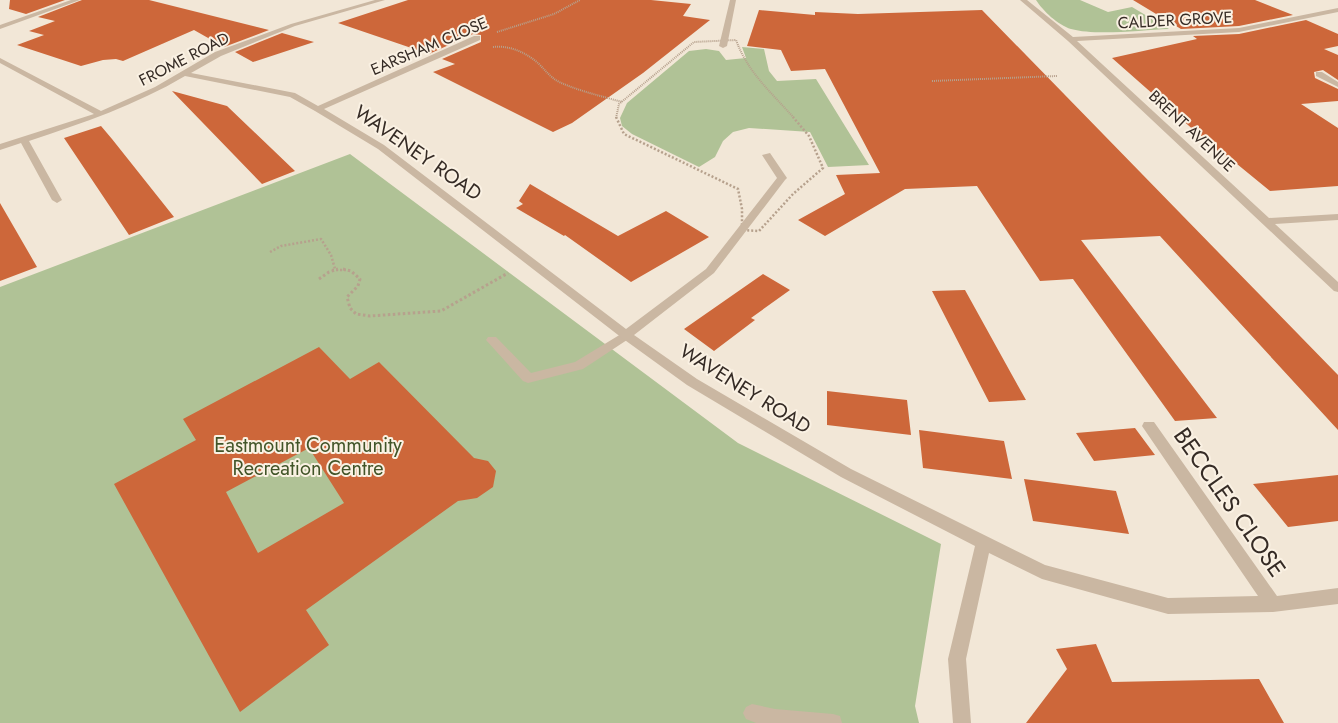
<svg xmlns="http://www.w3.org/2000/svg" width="1338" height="723" viewBox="0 0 1338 723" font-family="Jost,sans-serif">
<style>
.green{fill:#b0c296}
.building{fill:#cd673a;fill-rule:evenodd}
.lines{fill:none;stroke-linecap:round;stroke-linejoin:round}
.path-far2{stroke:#b6a18d;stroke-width:2;stroke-dasharray:1 1;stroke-linecap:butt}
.path-far1{stroke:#b6a18d;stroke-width:2.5;stroke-dasharray:2 2;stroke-linecap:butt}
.path{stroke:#b6a18d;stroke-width:3;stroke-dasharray:2.5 2.5;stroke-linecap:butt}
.service{fill:#cab7a2;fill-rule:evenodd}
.minor{fill:#cab7a2;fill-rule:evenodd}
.labels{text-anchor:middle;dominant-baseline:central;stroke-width:4;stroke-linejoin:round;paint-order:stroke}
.far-street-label{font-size:16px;fill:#352b25;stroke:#faf1e3}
.street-label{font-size:20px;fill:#352b25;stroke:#faf1e3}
.park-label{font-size:20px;fill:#415428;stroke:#faf1e3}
.near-street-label{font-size:24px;fill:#352b25;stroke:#faf1e3}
</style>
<rect width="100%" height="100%" fill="#f2e7d7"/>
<!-- green -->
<path class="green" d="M1036 0H1080L1108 12 1132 7 1169 29C1142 30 1096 36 1071 29 1058 25 1043 11 1036 0Z
M742 47 764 49 769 71 777 81 816 79 869 165 828 167 810 132 749 128 733 132 723 141 715 157 699 167 632 134 622 126 620 118 627 103 689 51 706 49 719 51 726 60 746 58Z
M350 154 738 443 941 544 915 706 919 723H0V287Z"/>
<!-- building -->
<path class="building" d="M10 0H65L26 14 9 9Z
M82 0H149L269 30 224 47 194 30 123 61 116 59 103 60 81 66 17 45 44 35 29 31 55 21 38 17Z
M408 0H651L691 4 683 16 710 20 643 73 572 123 553 132 433 72 455 64 442 59 481 42V35L473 34 429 54 338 23Z
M1133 0H1255L1293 15 1239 26 1181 29Z
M759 10 815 15V12L858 14 982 10 1338 375V430L1160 236 1081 240 1217 418 1175 421 1073 279 1040 281 977 186 905 189 825 236 798 220 845 194 836 175 880 173 825 69 791 71 781 50 747 46Z
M1306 20 1338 34V46L1324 49 1338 55V80L1323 70 1314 72 1315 78 1338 89V101L1301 104 1338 128V186L1270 191 1226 155H1222L1112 58 1197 39 1193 36 1239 34Z
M282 33 314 42 253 62 235 52Z
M172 91 227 106 295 171 262 184Z
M101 126 112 139 174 217 129 235 64 138Z
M530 184 618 236 666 211 709 237 631 282 565 235 564 236 516 208 523 204 519 201Z
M0 203 37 267 0 281Z
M763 274 790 290 751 318 755 320 714 351 684 329Z
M965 290 1012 375 1026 400 989 402 932 291Z
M319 347 350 379 379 362 474 458 488 461 496 471 493 487 477 498 458 501 306 610 329 645 240 712 114 484 196 440 183 419ZM309 448 344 503 258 553 226 492Z
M827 391 907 400 911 435 827 425Z
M1135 428 1155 455 1094 461 1076 433Z
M919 430 1004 441 1012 479 923 468Z
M1338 475V521L1288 527 1253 484Z
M1024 479 1116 491 1129 534 1033 521Z
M1096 644 1112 682 1259 679 1284 723H1026L1067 669 1056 649Z"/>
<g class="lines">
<!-- path-far2 -->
<path class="path-far2" d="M497 32 554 14 580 0
M493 47C510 45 527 53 539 64 546 71 550 77 559 82 579 91 601 96 622 102
M932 81 1057 76
M616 118 619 104 694 42 736 40C748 73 772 93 794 118"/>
<!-- path-far1 -->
<path class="path-far1" d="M616 117 624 134 738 189 742 209V230L759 231 793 194 823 168 809 136 793 117
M270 252 281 246 321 239 331 255 335 269
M332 270H348"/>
<!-- path -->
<path class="path" d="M343 269 351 271 360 279 358 286 347 297 350 308 356 314 370 316 441 311 508 273
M319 279 329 272 338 269"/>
<!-- service -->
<path class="service" d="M1316 72H1322L1338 82V87L1316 76Z
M626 331 630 332 632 335 630 338 583 369 528 383 523 381 486 340 488 337H496L531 373 575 362Z
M752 704 775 709 833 714 840 716 842 723H756L746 719 743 713 746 707Z"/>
<!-- minor -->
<path class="minor" d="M71 0H80L0 29V25Z
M375 0H385L295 26 221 56 191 73 295 93 318 106 474 36H480V40L324 109 384 145 626 329 706 269 777 178 762 155 770 153 787 178 785 180 714 273 634 335 697 379 851 469 1045 565 1168 598 1258 596 1142 426 1144 422H1154L1277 596 1338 588V604L1273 612 1168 614 1042 579 989 553 966 659 971 723H953L948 659 975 546 841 477 687 385 622 338 378 149 315 111 290 97 185 76C136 105 83 123 29 141L62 200 57 203 52 200 21 143 0 150V144L94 114 0 63V58L101 111 155 87 215 52 291 24Z
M730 0H736L727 46 723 48 719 46Z
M1020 0H1027L1073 37 1239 28 1338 8V12L1239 32 1077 41 1269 218 1338 214V220L1275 224 1338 282V292L1334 291 1068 41Z"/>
</g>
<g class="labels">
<!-- far-street labels -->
<g class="far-street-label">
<text transform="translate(1175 20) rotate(-3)">CALDER GROVE</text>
<text transform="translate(429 46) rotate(-23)">EARSHAM CLOSE</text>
<text transform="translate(184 59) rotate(-27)">FROME ROAD</text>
<text transform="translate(1192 131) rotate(43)">BRENT AVENUE</text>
</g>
<!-- street labels -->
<g class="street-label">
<text transform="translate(418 153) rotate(35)">WAVENEY ROAD</text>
<text transform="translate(745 389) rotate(32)">WAVENEY ROAD</text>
</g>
<!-- park labels -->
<g class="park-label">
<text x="308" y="445">Eastmount Community<tspan x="308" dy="23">Recreation Centre</tspan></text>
</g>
<!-- near-street labels -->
<g class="near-street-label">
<text transform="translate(1230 502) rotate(55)">BECCLES CLOSE</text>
</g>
</g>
</svg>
